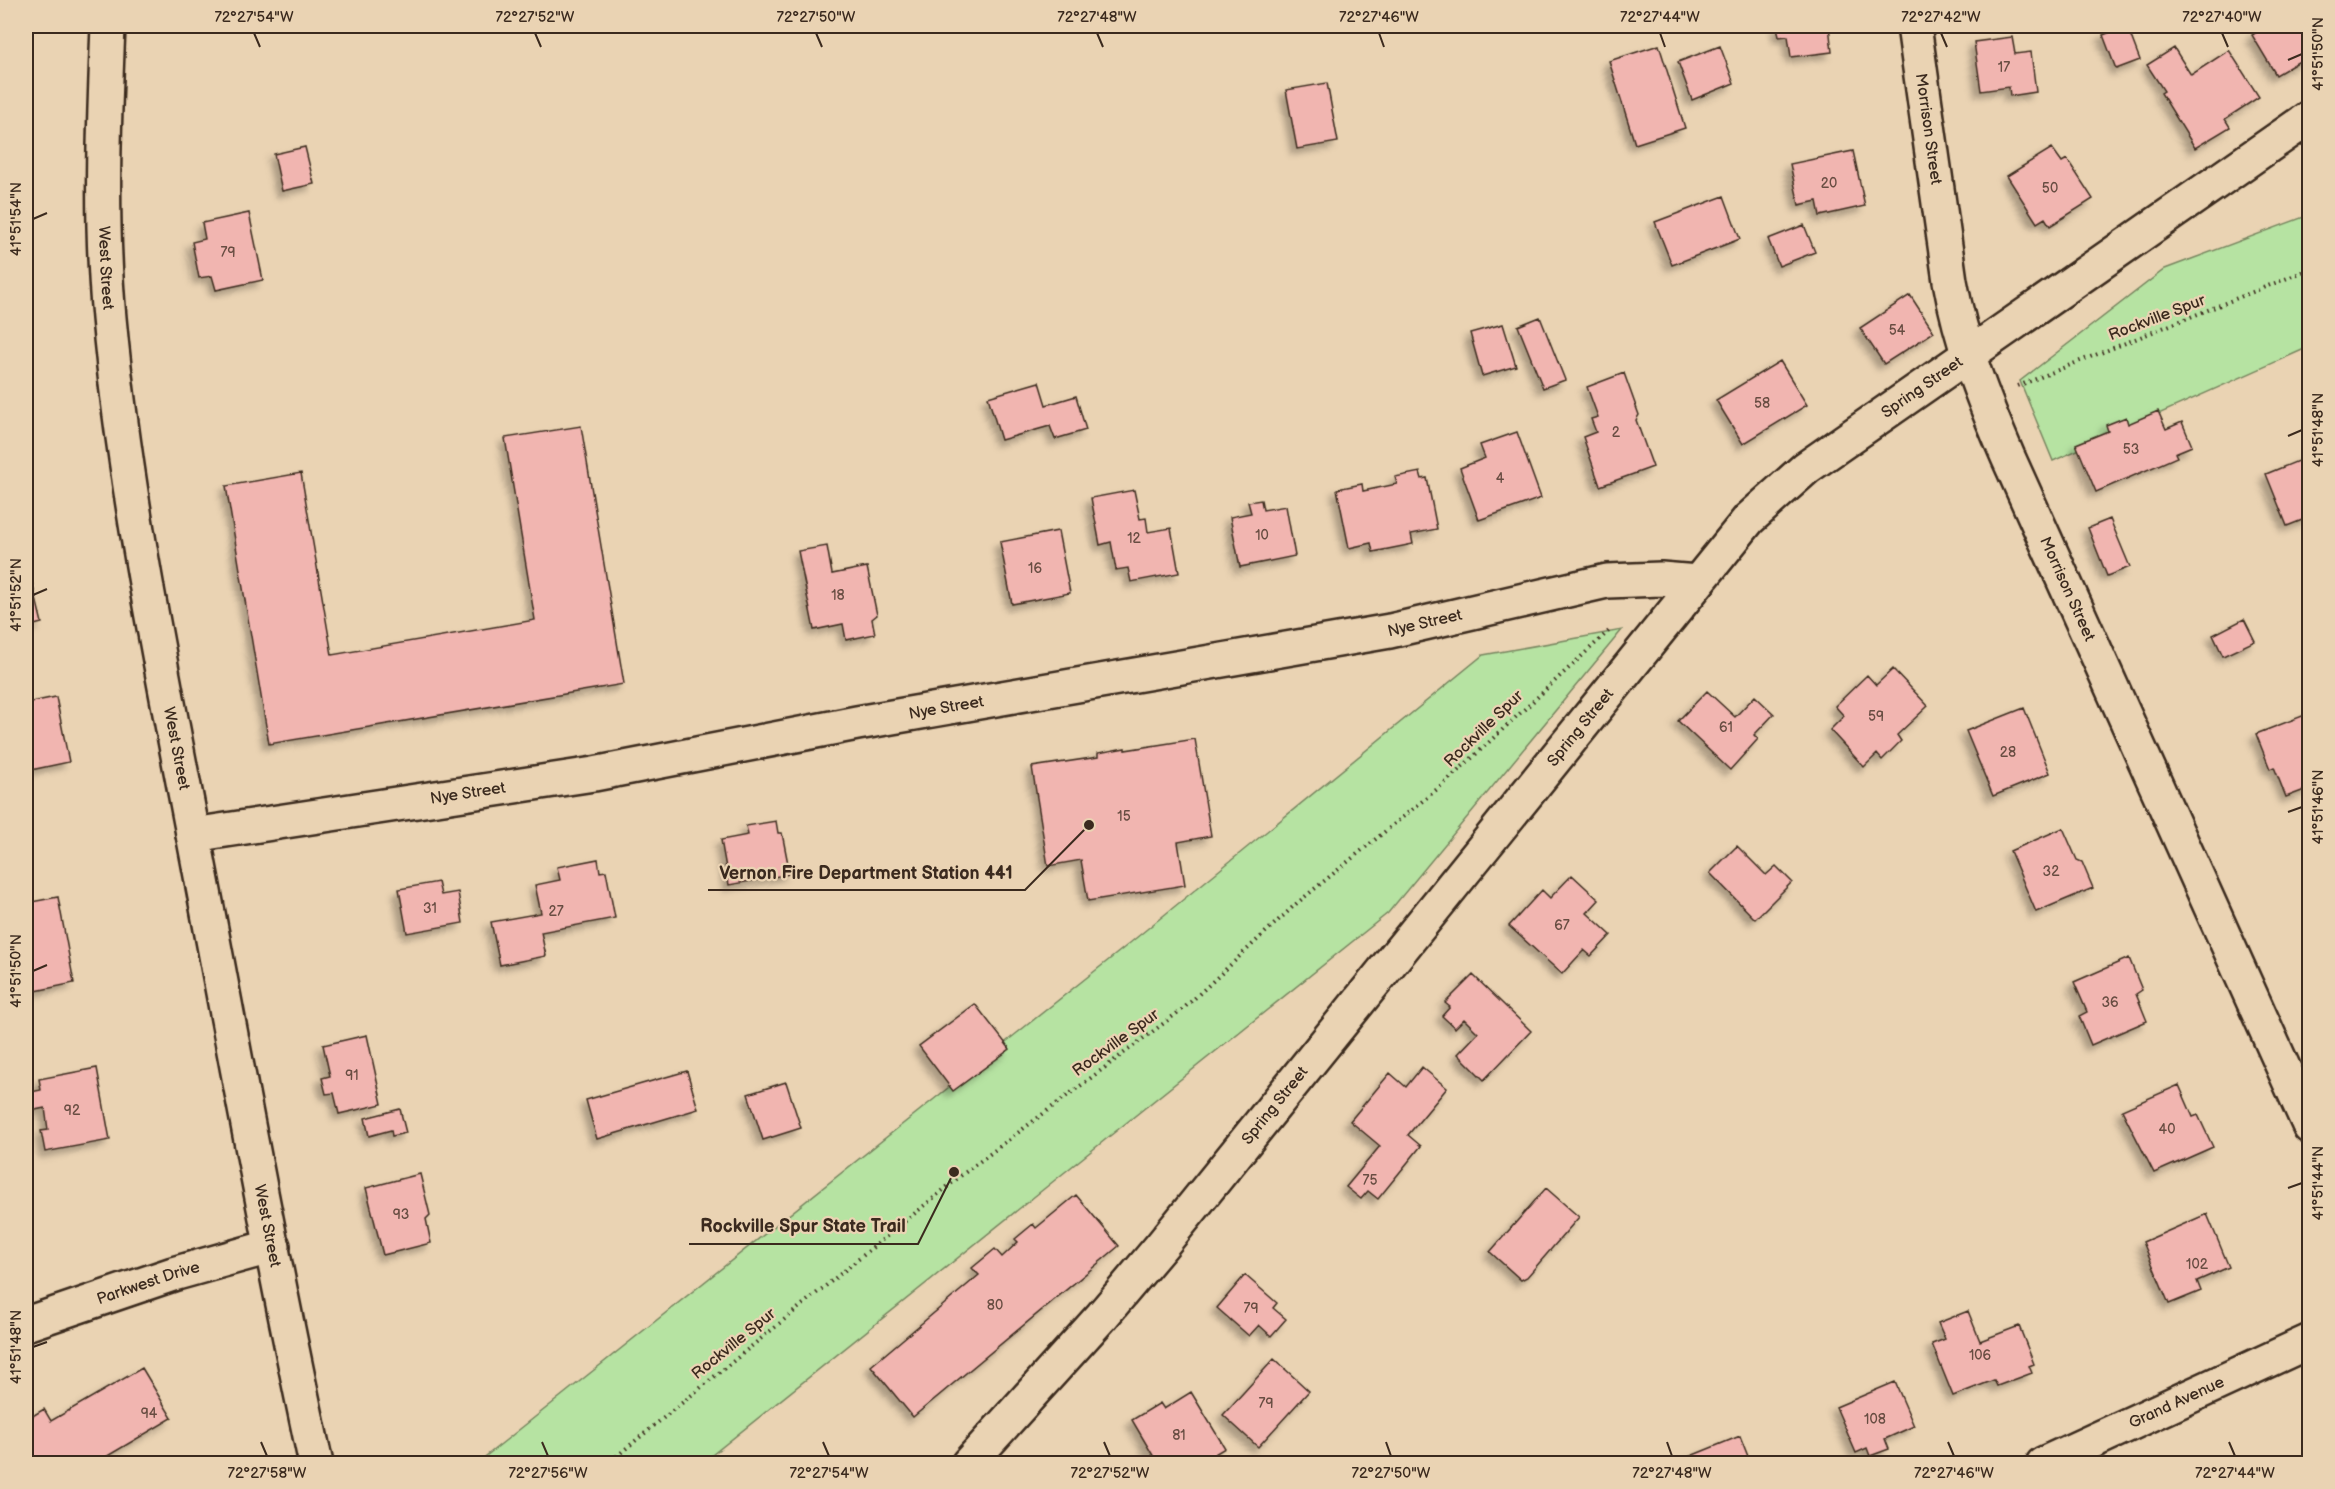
<svg xmlns="http://www.w3.org/2000/svg" width="2335" height="1489" viewBox="0 0 2335 1489" font-family="'Balsamiq Sans',sans-serif">
<style>
.green{fill:#b6e3a2;stroke:#788660;stroke-width:1.5}
.building{fill:#f1b5b0;stroke:#3b2a1e;stroke-width:1.5;filter:url(#shadow)}
.lines{fill:none;stroke-linecap:round;stroke-linejoin:round}
.minor-casing{stroke:#3b2a1e;stroke-width:38}
.major-casing{stroke:#3b2a1e;stroke-width:38}
.path{stroke:#3b2a1e;stroke-width:4;stroke-dasharray:1.5 4.5;stroke-linecap:butt}
.minor{stroke:#ead3b3;stroke-width:33}
.major{stroke:#ead3b3;stroke-width:33}
.ticks{fill:none;stroke:#3b2a1e;stroke-width:2}
.labels{text-anchor:middle;dominant-baseline:central;stroke-width:4.5;stroke-linejoin:round;paint-order:stroke}
.number-label{font-size:14px;fill:#684d42}
.street-label{font-size:16px;fill:#3b2a1e;stroke:#ead3b3}
.leader{fill:none;stroke:#3b2a1e;stroke-width:2}
.callout-dot{fill:#3b2a1e;stroke:#ead3b3;stroke-width:2}
.callout-label{font-size:18px;text-anchor:middle;font-weight:bold;fill:#3b2a1e;stroke:#ead3b3;stroke-width:4.5;stroke-linejoin:round;paint-order:stroke}
.neatline{fill:none;stroke:#3b2a1e;stroke-width:2}
.ticks-label{font-size:15px;text-anchor:middle;fill:#3b2a1e}
</style>
<defs>
<filter id="shadow"><feDropShadow dx="-5.5" dy="5.5" stdDeviation="3" flood-color="#0004"/></filter>
</defs>
<rect width="100%" height="100%" fill="#ead3b3"/>
<filter id="ink" filterUnits="userSpaceOnUse"><feTurbulence type="fractalNoise" baseFrequency=".0167" numOctaves="2"/><feDisplacementMap in="SourceGraphic" scale="12" xChannelSelector="R" yChannelSelector="G"/><feConvolveMatrix kernelMatrix="1 2 1 2 8 2 1 2 1" color-interpolation-filters="sRGB"/></filter>
<g filter="url(#ink)">
<!-- green -->
<path class="green" d="M2309 215V347L2053 461 2020 381 2165 269Z
M1622 630 1388 913 702 1463 476 1464 1125 947 1483 655Z"/>
<!-- building -->
<path class="building" d="M1777 26H1829L1832 52 1791 57 1788 36 1779 37Z
M2127 26 2140 60 2116 69 2103 35Z
M2267 26H2310V55L2276 75 2252 35Z
M2012 37 2015 54 2031 52 2036 92 2010 96 2009 87 1981 91 1974 42Z
M1659 45 1685 128 1635 144 1609 61Z
M1720 46 1734 83 1692 100 1678 62Z
M2174 48 2191 75 2229 50 2259 97 2225 119 2230 127 2195 148 2161 93 2164 91 2147 65Z
M1327 83 1338 142 1297 149 1286 90Z
M305 147 314 184 282 191 274 154Z
M2052 148 2062 162 2067 159 2093 199 2050 226 2045 218 2037 223 2007 176Z
M1853 151 1865 206 1820 216 1817 201 1799 205 1790 164Z
M1724 196 1740 239 1672 265 1655 222Z
M249 213 263 280 216 290 212 276 199 278 192 242 205 239 202 223Z
M1804 225 1815 252 1779 266 1768 239Z
M1910 295 1934 332 1884 364 1860 328Z
M1540 317 1565 380 1543 388 1518 326Z
M1503 324 1516 366 1482 376 1470 333Z
M1780 361 1807 405 1743 444 1716 400Z
M1624 373 1639 415 1636 420 1653 467 1600 486 1583 437 1596 432 1591 419 1598 417 1587 387Z
M1039 382 1046 405 1076 396 1086 430 1055 439 1050 426 1001 440 988 397Z
M2158 411 2166 429 2182 422 2192 446 2175 453 2177 457 2096 492 2076 444 2108 431 2106 425 2126 417 2128 424Z
M581 426 624 684 269 744 226 486 301 473 332 655 535 620 505 438Z
M1517 432 1541 498 1479 520 1460 468 1485 458 1480 445Z
M2310 456V517L2287 526 2266 474Z
M1420 472 1422 479 1427 478 1437 529 1411 534 1413 544 1373 552 1371 543 1349 548 1337 489 1362 484 1363 491 1397 484 1395 477Z
M1134 490 1140 519 1146 518 1148 532 1171 528 1179 573 1131 582 1128 568 1116 570 1111 542 1100 545 1091 498Z
M1261 500 1263 510 1286 506 1295 556 1240 567 1230 517 1251 513 1248 502Z
M2110 519 2130 567 2107 576 2088 528Z
M1058 531 1070 593 1012 604 1000 542Z
M827 546 832 574 867 567 877 615 872 619 875 634 846 640 843 624 814 630 798 551Z
M29 570 42 623 26 627V571Z
M2244 619 2255 641 2223 656 2213 635Z
M1893 669 1928 706 1897 735 1901 741 1882 760 1877 754 1864 767 1830 730 1844 716 1835 706 1867 675 1876 685Z
M1707 691 1735 717 1755 696 1774 714 1754 735 1758 739 1730 770 1678 721Z
M56 697 69 762 26 771V703Z
M2024 708 2050 773 1993 796 1966 731Z
M2310 713V788L2286 797 2274 767 2270 769 2256 734Z
M1195 739 1211 836 1178 842 1185 885 1088 901 1081 860 1048 866 1032 767 1098 757V753L1125 748V750Z
M776 821 778 833H782L790 874 729 885 721 840 748 835 746 826Z
M2063 828 2077 860 2082 862 2093 888 2036 912 2010 851Z
M1737 846 1766 875 1776 866 1792 882 1755 919 1710 873Z
M598 859 600 872 606 871 615 918 541 932 546 956 500 965 491 922 541 913 535 885 560 880 557 867Z
M1572 875 1599 900 1587 913 1611 935 1591 956 1584 950 1562 974 1509 926 1542 890 1550 898Z
M438 882 441 895 458 892 463 923 407 933 399 889Z
M58 897 74 983 26 993V903Z
M2129 958 2142 990 2136 994 2147 1021 2091 1045 2079 1016 2087 1012 2074 982Z
M1473 975 1531 1031 1484 1080 1458 1054 1478 1033 1464 1019 1455 1028 1442 1016 1450 1007 1445 1003Z
M975 1004 1010 1049 953 1091 919 1046Z
M367 1035 382 1104 339 1114 334 1093 326 1094 322 1078 330 1076 323 1045Z
M1422 1067 1447 1088 1408 1135 1421 1146 1378 1199 1368 1191 1361 1199 1346 1187 1380 1146 1350 1121 1390 1073 1406 1087Z
M97 1068 110 1140 45 1152 41 1131 48 1130 45 1108 30 1111 26 1093 41 1090 39 1079Z
M687 1071 698 1109 597 1139 586 1100Z
M786 1082 801 1128 763 1140 748 1094Z
M2179 1085 2193 1117 2198 1115 2213 1147 2154 1173 2122 1110Z
M400 1109 406 1133 392 1136 391 1130 369 1136 365 1118Z
M420 1174 430 1215 426 1219 431 1243 383 1255 366 1188Z
M1546 1188 1579 1217 1527 1277 1521 1280 1490 1252Z
M1076 1195 1119 1246 913 1417 871 1366 979 1275 972 1268 995 1249 1002 1257 1018 1242 1015 1239 1033 1224 1036 1228Z
M2207 1214 2229 1267 2197 1281 2201 1291 2169 1304 2143 1242Z
M1245 1275 1277 1303 1273 1308 1286 1319 1271 1336 1259 1325 1249 1336 1217 1308Z
M1968 1311 1980 1341 2019 1326 2034 1364 2029 1366 2032 1373 1997 1386 1994 1380 1953 1396 1932 1344 1945 1339 1938 1323Z
M1274 1359 1309 1391 1258 1447 1223 1415Z
M142 1368 172 1418 94 1464H26V1420L44 1409 51 1421Z
M1895 1382 1914 1426 1885 1439 1889 1449 1870 1456 1867 1448 1856 1453 1836 1407Z
M1191 1392 1225 1448 1198 1464H1158L1132 1420 1160 1403 1164 1409Z
M1740 1436 1751 1464H1671Z"/>
<g class="lines">
<defs>
<g id="minor">
<path id="s1" d="M1914 26 1950 281C1961 343 1983 399 2008 457L2310 1127"/>
<path id="s2" d="M193 835 594 774 857 723 1390 631 1607 581 1661 579 1697 582"/>
<path id="s3" d="M26 1324 173 1274 273 1246"/>
<path id="s4" d="M968 1464 1102 1316 1162 1245 1749 519 1806 468 2310 117"/>
<path id="s5" d="M2043 1464 2310 1341"/>
</g>
<g id="major">
<path id="s6" d="M108 26C104 123 100 221 109 318 126 500 164 680 198 860 236 1061 273 1263 316 1464"/>
</g>
</defs>
<!-- minor casing -->
<use href="#minor" class="minor-casing"/>
<!-- major casing -->
<use href="#major" class="major-casing"/>
<!-- path -->
<path class="path" d="M2018 386 2310 269
M607 1464 963 1174 1184 1008 1296 904 1447 781 1611 629"/>
<!-- minor -->
<use href="#minor" class="minor"/>
<!-- major -->
<use href="#major" class="major"/>
</g>
</g>
<!-- ticks -->
<path class="ticks" d="M254 33 260 47M535 33 541 47M816 33 822 47M1097 33 1103 47M1379 33 1384 47M1660 33 1665 47M1941 33 1947 47M2222 33 2228 47M2288 60 2302 54M33 219 47 213M2288 436 2302 430M33 595 47 589M2288 812 2302 807M33 971 47 965M2288 1188 2302 1183M33 1347 47 1342M261 1442 267 1456M542 1442 548 1456M823 1442 829 1456M1104 1442 1110 1456M1386 1442 1391 1456M1667 1442 1672 1456M1948 1442 1954 1456M2229 1442 2235 1456"/>
<g class="labels">
<!-- number labels -->
<g class="number-label">
<text x="2004" y="67">17</text>
<text x="1829" y="183">20</text>
<text x="2050" y="188">50</text>
<text x="228" y="252">79</text>
<text x="1897" y="330">54</text>
<text x="1762" y="403">58</text>
<text x="1616" y="432">2</text>
<text x="2131" y="449">53</text>
<text x="1500" y="478">4</text>
<text x="1262" y="535">10</text>
<text x="1134" y="538">12</text>
<text x="1035" y="568">16</text>
<text x="838" y="595">18</text>
<text x="1876" y="716">59</text>
<text x="1726" y="727">61</text>
<text x="2008" y="752">28</text>
<text x="1124" y="816">15</text>
<text x="2051" y="871">32</text>
<text x="430" y="908">31</text>
<text x="556" y="911">27</text>
<text x="1562" y="925">67</text>
<text x="2110" y="1002">36</text>
<text x="352" y="1075">91</text>
<text x="72" y="1110">92</text>
<text x="2167" y="1129">40</text>
<text x="1370" y="1180">75</text>
<text x="401" y="1214">93</text>
<text x="2197" y="1264">102</text>
<text x="995" y="1305">80</text>
<text x="1251" y="1308">79</text>
<text x="1980" y="1355">106</text>
<text x="1266" y="1403">79</text>
<text x="149" y="1413">94</text>
<text x="1875" y="1419">108</text>
<text x="1179" y="1435">81</text>
</g>
<!-- street labels -->
<g class="street-label">
<text stroke="none"><textPath href="#s1" startOffset="104">Morrison Street</textPath></text>
<text stroke="none"><textPath href="#s6" startOffset="242">West Street</textPath></text>
<text transform="translate(2157 318) rotate(-21)">Rockville Spur</text>
<text stroke="none"><textPath href="#s4" startOffset="1444">Spring Street</textPath></text>
<text stroke="none"><textPath href="#s1" startOffset="588">Morrison Street</textPath></text>
<text stroke="none"><textPath href="#s2" startOffset="1250">Nye Street</textPath></text>
<text stroke="none"><textPath href="#s2" startOffset="764">Nye Street</textPath></text>
<text stroke="none"><textPath href="#s4" startOffset="958">Spring Street</textPath></text>
<text transform="translate(1484 729) rotate(-44)">Rockville Spur</text>
<text stroke="none"><textPath href="#s6" startOffset="728">West Street</textPath></text>
<text stroke="none"><textPath href="#s2" startOffset="278">Nye Street</textPath></text>
<text transform="translate(1116 1043) rotate(-36)">Rockville Spur</text>
<text stroke="none"><textPath href="#s4" startOffset="472">Spring Street</textPath></text>
<text stroke="none"><textPath href="#s6" startOffset="1214">West Street</textPath></text>
<text stroke="none"><textPath href="#s3" startOffset="129">Parkwest Drive</textPath></text>
<text transform="translate(734 1344) rotate(-39)">Rockville Spur</text>
<text stroke="none"><textPath href="#s5" startOffset="147">Grand Avenue</textPath></text>
</g>
</g>
<!-- callouts -->
<path class="leader" d="M1089 825L1025 890H708M954 1172L918 1244H689"/>
<g class="callout-dot">
<circle cx="1089" cy="825" r="6"/>
<circle cx="954" cy="1172" r="6"/>
</g>
<g class="callout-label">
<text x="866" y="879">Vernon Fire Department Station 441</text>
<text x="803" y="1232">Rockville Spur State Trail</text>
</g>
<!-- margin -->
<rect width="2335" height="1489" fill="none" stroke="#ead3b3" stroke-width="66"/>
<rect x="33" y="33" width="2269" height="1423" class="neatline"/>
<g class="ticks-label">
<text x="254" y="22">72°27'54"W</text>
<text x="535" y="22">72°27'52"W</text>
<text x="816" y="22">72°27'50"W</text>
<text x="1097" y="22">72°27'48"W</text>
<text x="1379" y="22">72°27'46"W</text>
<text x="1660" y="22">72°27'44"W</text>
<text x="1941" y="22">72°27'42"W</text>
<text x="2222" y="22">72°27'40"W</text>
<text transform="translate(2318 54) rotate(-90)" y="5">41°51'50"N</text>
<text transform="translate(16 219) rotate(-90)" y="5">41°51'54"N</text>
<text transform="translate(2318 430) rotate(-90)" y="5">41°51'48"N</text>
<text transform="translate(16 595) rotate(-90)" y="5">41°51'52"N</text>
<text transform="translate(2318 807) rotate(-90)" y="5">41°51'46"N</text>
<text transform="translate(16 971) rotate(-90)" y="5">41°51'50"N</text>
<text transform="translate(2318 1183) rotate(-90)" y="5">41°51'44"N</text>
<text transform="translate(16 1347) rotate(-90)" y="5">41°51'48"N</text>
<text x="267" y="1478">72°27'58"W</text>
<text x="548" y="1478">72°27'56"W</text>
<text x="829" y="1478">72°27'54"W</text>
<text x="1110" y="1478">72°27'52"W</text>
<text x="1391" y="1478">72°27'50"W</text>
<text x="1672" y="1478">72°27'48"W</text>
<text x="1954" y="1478">72°27'46"W</text>
<text x="2235" y="1478">72°27'44"W</text>
</g>
</svg>
